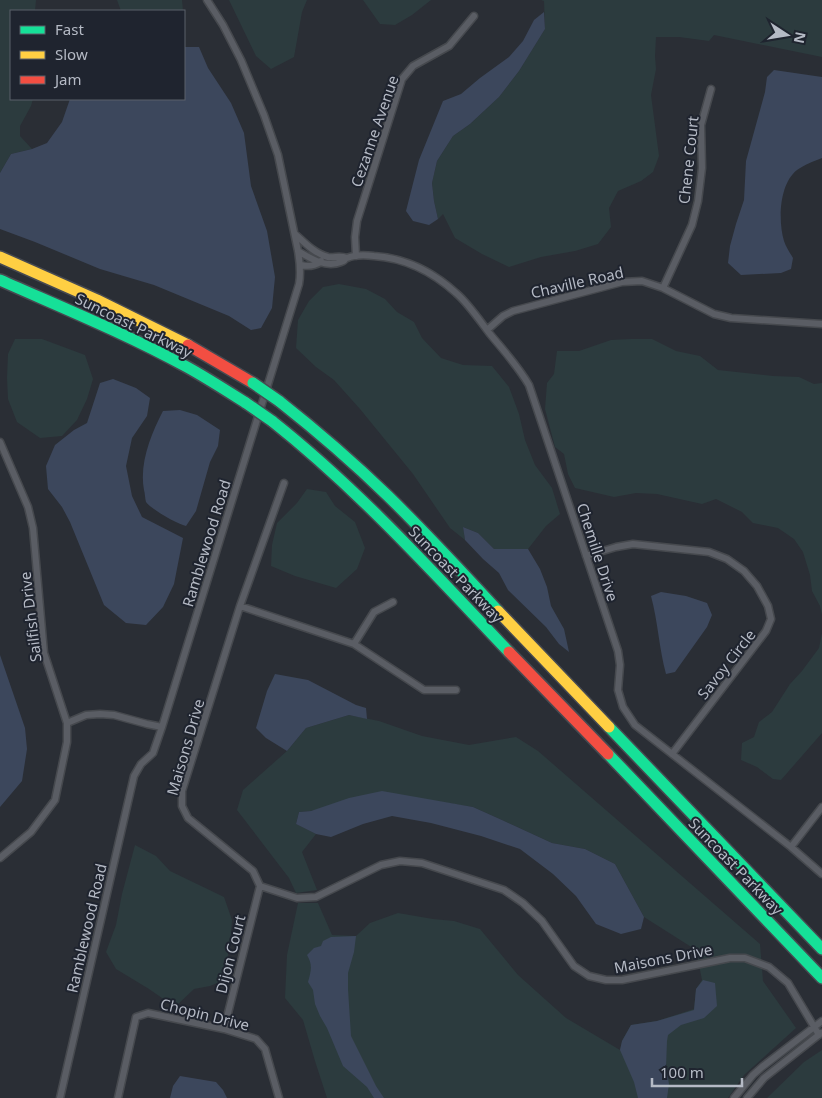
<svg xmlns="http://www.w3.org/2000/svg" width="822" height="1098" viewBox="0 0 822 1098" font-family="'Noto Sans',sans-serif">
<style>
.green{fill:#2c3b3e}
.water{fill:#3c475c}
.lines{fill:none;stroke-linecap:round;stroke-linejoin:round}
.street-casing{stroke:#46494e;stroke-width:9}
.fast-casing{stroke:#474a51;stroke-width:14}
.slow-casing{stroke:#474a51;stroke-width:14}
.jam-casing{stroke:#474a51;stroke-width:14}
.street{stroke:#5a5d64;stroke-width:6}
.fast{stroke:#16e098;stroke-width:11}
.slow{stroke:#ffcf43;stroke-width:11}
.jam{stroke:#f24e42;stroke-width:11}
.fast-bridge-casing{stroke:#474a51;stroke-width:14;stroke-linecap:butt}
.fast-bridge{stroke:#16e098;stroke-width:11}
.labels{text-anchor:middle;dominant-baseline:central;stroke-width:4;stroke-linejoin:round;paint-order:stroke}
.street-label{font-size:15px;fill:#b5bac5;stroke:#1f242f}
</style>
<rect width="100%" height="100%" fill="#2a2e35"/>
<!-- green -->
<path class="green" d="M0 0H36L35 11H11V99H33L31 106 20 126V136L32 149 11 154 0 173Z
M117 0H182L183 11H121Z
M229 0H307L302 12 294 57 271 69 256 56Z
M363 0H431L412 15 395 25 380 24Z
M541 0H822V57L714 35 709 41 679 37H656L655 56 656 69 651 95 659 156 653 172 641 181 618 191 609 208 611 227 598 244 575 251 541 257 509 267 482 254 455 238 443 214 438 219 434 201 432 183 437 161 453 136 470 124 499 97 519 71 545 29 544 1Z
M339 284 366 289 385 299 397 312 414 322 422 338 441 358 463 365 492 366 509 387 519 414 525 440 535 465 552 488 560 514 546 526 528 549H494L478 533 463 527 465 540 450 528 413 474 360 409 334 380 316 367 296 348 298 320 309 301 323 287Z
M15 339H42L85 355 93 379 87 399 77 420 62 436 40 438 17 422 8 399 7 378 8 354Z
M631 339H652L676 351 700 356 718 370 773 376 799 377 814 384 822 383V615L820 606 812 591 810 575 803 552 794 539 778 528 753 523 742 512 716 499 702 504 657 494 636 493 614 497 575 488 568 474 564 454 555 447 545 409 547 383 554 374 557 351H579L611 340Z
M307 489 326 492 335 506 355 522 365 548 357 569 336 588 295 576 271 566 272 545 277 523 297 503Z
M822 633V733L781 780 773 779 757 767 741 760 742 743 754 737 759 722 772 712 790 684 802 671 819 648Z
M349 715 379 721 422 736 469 745 516 737 538 751 760 944 763 981 796 1028 744 1075 728 1098H327L315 1061 303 1020 285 998 287 955 298 903H318L332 935 356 936 370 923 398 913 433 919 454 921 480 929 518 975 566 1018 620 1050 622 1041 631 1025 657 1021 694 1009 696 989 702 980 696 950 644 917 615 864 585 849 552 843 502 820 473 807 428 800 299 812 296 824 316 834 302 852 317 890 296 893 289 878 237 810 243 790 287 751 306 728Z
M135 845 156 856 170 871 224 897 232 920 230 943 224 980 210 986 194 989 175 1007 149 989 116 969 106 952 116 925 122 894Z
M822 1050V1098H767L804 1062Z"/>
<!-- water -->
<path class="water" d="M544 12 545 29 519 71 499 97 470 124 453 136 437 161 432 183 434 201 438 219 429 225 413 221 406 211 419 160 443 101 461 94 480 78 509 57 523 41 534 20Z
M184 47H199L208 68 231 103 244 133 251 186 267 231 275 277 272 308 261 328 251 330 229 316 154 285 100 269 35 242 0 229V173L11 154 32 149 47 143 62 122 70 99H184Z
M774 70 822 77V158C814 161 804 165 797 170 779 184 778 221 784 241 786 247 790 253 793 258L791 269 781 273 741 275 728 263 730 246 736 224 744 200 746 161 765 92 767 77Z
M113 379 136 388 150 398 147 416 132 438 126 466 132 496 142 517 183 538 174 584 163 607 146 625 126 623 104 605 70 522 62 507 48 489 46 466 55 445 74 430 87 423 100 383Z
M180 410 197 415 220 430 218 446 210 462 196 511 186 526C177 524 151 509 146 502 145 499 145 493 144 490 139 464 151 434 163 411Z
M463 527 478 533 494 549H528L540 569 547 587 551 606 564 629 569 652 559 644 546 627 508 590 499 573 483 559 465 540Z
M661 592 686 596 707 603 712 615 707 627 675 672 666 674C659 648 658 622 651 596Z
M0 655 25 728 27 749 22 781 0 807Z
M275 674 308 680 356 705 366 708 367 719 349 715 306 728 287 751 266 738 256 728 267 691Z
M382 791 473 807 502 820 552 843 585 849 615 864 644 917 641 929 621 934 596 924 576 896 553 874 520 849 481 836 431 823 392 816 363 824 331 837 316 834 296 824 299 812 311 811 349 798Z
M356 936 354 952 348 973V989L351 1036 376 1086 384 1098H374L367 1087 343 1066 327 1028 320 1016 315 1004 313 990 308 982C311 971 313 965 307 955L314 948 321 946 323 941 331 937Z
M703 980 715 983 717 1006 704 1018 681 1025 668 1035 667 1041 666 1067 669 1084 667 1098H638L634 1082 620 1050 622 1041 631 1025 657 1021 694 1010 696 989Z
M180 1076 216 1082 223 1090 227 1098H170L173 1086Z"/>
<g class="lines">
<defs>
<path id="street" d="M295 234C304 242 315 254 328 257 335 258 339 255 347 258
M298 251C311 259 326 268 341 262 347 260 342 261 347 258 354 255 366 255 374 256 405 258 433 272 456 293 468 303 480 321 490 334 504 351 518 366 529 385L618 651 620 665 618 690 623 707 635 725 791 847 822 874
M356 256 355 237 357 221 402 79 413 66 449 46 474 16
M301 265C309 267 314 266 321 262V261
M663 288 692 225 698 201 702 168 701 125 711 89
M487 330 503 316 513 311 622 282 642 281 663 288 714 314 731 318 822 324
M0 442 28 507 33 528 44 653 67 723V742L55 800 31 832 0 858
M284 483 240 606 182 791V806L188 818 253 871 260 886 297 898 316 897 381 865 400 861 422 863 504 890 523 903 542 921 574 966 589 976 606 980H622L730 958H745L769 967 788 983 819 1035
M586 556 616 547 633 544 709 552 727 559 744 571 757 586 768 606 771 619 766 631 672 754
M240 606 354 644 424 690H456
M354 644 374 612 393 602
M67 723 86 715 100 714 114 715 147 724 162 727
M791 847 822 807
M224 1029 260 886
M60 1098 134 776 141 764 153 753 162 727 299 284C301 273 300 263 298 251L278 155 264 115 241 60 223 25 207 0
M118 1098 136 1017 148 1013 224 1029 256 1039 265 1049 279 1098
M734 1098 753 1075 762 1067 822 1021
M747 1098 764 1078 821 1033"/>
<path id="fast" d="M0 280C63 308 127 334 187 367 207 378 227 391 246 403
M279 401C317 431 353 462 388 496 426 533 462 572 498 611
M272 421C359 490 433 572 509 652
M609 727 822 949
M608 754 822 978"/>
<path id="slow" d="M0 257 97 300 188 345
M498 611 609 727"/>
<path id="jam" d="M188 345 253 383
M509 652 608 754"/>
</defs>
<!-- street casing -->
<use href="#street" class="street-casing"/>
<!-- fast casing -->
<use href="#fast" class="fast-casing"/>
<!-- slow casing -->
<use href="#slow" class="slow-casing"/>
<!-- jam casing -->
<use href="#jam" class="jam-casing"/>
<!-- street -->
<use href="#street" class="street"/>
<!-- fast -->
<use href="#fast" class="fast"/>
<!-- slow -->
<use href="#slow" class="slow"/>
<!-- jam -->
<use href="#jam" class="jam"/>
<defs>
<path id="fast-bridge" d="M253 383 279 401
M246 403 272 421"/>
</defs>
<!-- fast-bridge casing -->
<use href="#fast-bridge" class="fast-bridge-casing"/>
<!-- fast-bridge -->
<use href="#fast-bridge" class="fast-bridge"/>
</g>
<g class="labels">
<!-- street labels -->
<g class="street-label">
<text transform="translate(374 131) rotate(-71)">Cezanne Avenue</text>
<text transform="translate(688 160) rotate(-84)">Chene Court</text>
<text transform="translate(577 282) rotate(-13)">Chaville Road</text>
<text transform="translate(134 325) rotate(26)">Suncoast Parkway</text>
<text transform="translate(206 543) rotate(-73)">Ramblewood Road</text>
<text transform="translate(598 552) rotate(72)">Chemille Drive</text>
<text transform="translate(456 574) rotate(46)">Suncoast Parkway</text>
<text transform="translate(30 617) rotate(-97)">Sailfish Drive</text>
<text transform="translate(726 664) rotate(-52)">Savoy Circle</text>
<text transform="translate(185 747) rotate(-74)">Maisons Drive</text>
<text transform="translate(736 866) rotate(46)">Suncoast Parkway</text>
<text transform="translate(86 928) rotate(-77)">Ramblewood Road</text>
<text transform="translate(230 954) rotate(-76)">Dijon Court</text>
<text transform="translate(663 958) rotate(-11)">Maisons Drive</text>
<text transform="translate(205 1014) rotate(14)">Chopin Drive</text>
</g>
</g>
<!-- legend -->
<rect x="10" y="10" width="175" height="90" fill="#1f242f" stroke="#5b606b"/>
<rect x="20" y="26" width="25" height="8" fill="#16e098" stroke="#5b606b"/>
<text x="55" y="35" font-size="15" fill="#b5bac5">Fast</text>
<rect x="20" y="51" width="25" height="8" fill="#ffcf43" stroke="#5b606b"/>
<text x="55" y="60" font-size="15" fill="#b5bac5">Slow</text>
<rect x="20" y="76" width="25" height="8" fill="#f24e42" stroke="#5b606b"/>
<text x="55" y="85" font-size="15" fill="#b5bac5">Jam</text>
<!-- north arrow -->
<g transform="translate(787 35) rotate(102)" stroke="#1f242f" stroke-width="4" paint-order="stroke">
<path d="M0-4L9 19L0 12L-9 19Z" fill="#b5bac5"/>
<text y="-8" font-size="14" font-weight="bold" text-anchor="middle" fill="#b5bac5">N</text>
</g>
<!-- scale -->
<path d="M652 1078v8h90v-8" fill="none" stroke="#b5bac5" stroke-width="2.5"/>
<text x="660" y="1078" font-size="15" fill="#b5bac5" stroke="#1f242f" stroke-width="4" paint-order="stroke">100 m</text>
</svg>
